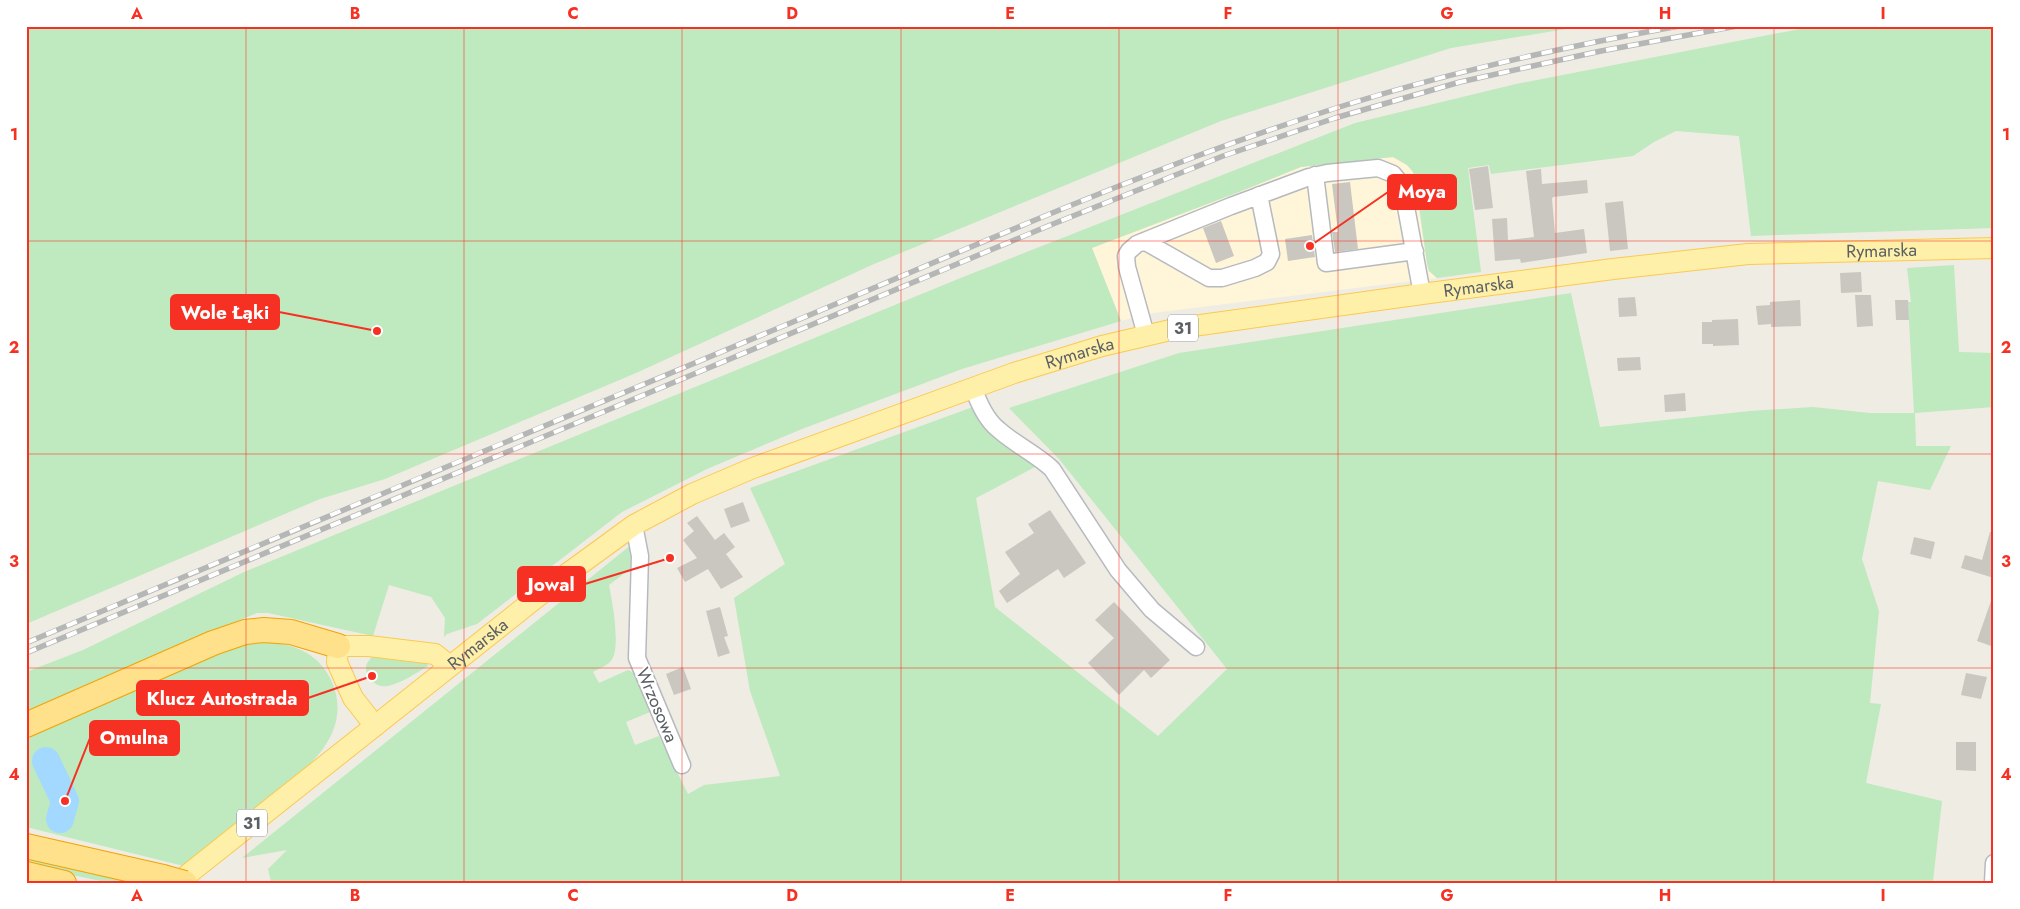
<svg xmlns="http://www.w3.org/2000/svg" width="2020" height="909" viewBox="0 0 2020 909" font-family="Jost,sans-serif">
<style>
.commercial{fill:#fff5d9}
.green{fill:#bfe9be}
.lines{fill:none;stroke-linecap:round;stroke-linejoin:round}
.river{stroke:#a4d9ff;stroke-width:28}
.building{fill:#cac7c0}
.minor-casing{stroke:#b6babf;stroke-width:19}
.major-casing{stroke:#fcc950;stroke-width:22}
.highway-casing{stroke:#f3a300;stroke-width:26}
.minor{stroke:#fff;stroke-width:16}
.major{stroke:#fff0a9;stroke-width:20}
.highway{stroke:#ffe08b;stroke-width:24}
.rail-casing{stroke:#b5b6b6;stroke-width:5.5}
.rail{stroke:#fff;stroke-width:4;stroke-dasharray:11;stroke-linecap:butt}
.highway-bridge-casing{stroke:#f3a300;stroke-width:26;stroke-linecap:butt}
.highway-bridge{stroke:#ffe08b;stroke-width:24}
.grid{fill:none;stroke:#f63022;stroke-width:1;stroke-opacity:0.55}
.labels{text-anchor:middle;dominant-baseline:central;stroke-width:4;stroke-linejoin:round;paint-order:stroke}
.shield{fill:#fff;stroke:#8c9093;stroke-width:1}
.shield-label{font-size:16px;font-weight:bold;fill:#5b6065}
.street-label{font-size:18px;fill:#5b6065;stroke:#fff}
.leader{fill:none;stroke:#f63022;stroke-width:2}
.callout-dot{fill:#f63022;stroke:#fff;stroke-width:2}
.callout{fill:#f63022;stroke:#f63022;stroke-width:2}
.callout-label{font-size:19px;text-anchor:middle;font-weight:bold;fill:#fff}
.neatline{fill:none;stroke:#f63022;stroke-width:2}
.grid-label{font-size:16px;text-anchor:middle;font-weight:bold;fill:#f63022}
</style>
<rect width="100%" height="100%" fill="#efece3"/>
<!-- commercial -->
<path class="commercial" d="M1393 157 1407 165 1413 172 1427 264 1429 271 1437 278 1153 313 1121 321 1092 248 1239 192 1301 167Z"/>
<!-- green -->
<path class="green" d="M26 26H1584L1451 48 1221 121 874 264 636 373 385 479 320 499 26 624Z
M1815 26H1994V228L1751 236 1739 136 1676 131 1654 142 1633 156 1491 174 1489 165 1468 168 1481 272 1437 278 1429 271 1427 264 1416 183 1413 172 1407 165 1393 157 1301 167 1239 192 1092 248 1121 321 962 369 802 429 707 469 622 512 477 624 447 634 444 637 445 618 431 597 389 585 373 636 268 613H257L179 644 26 712V672L83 650 244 572 963 277 1355 123 1516 84Z
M1954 265 1959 352 1994 353V407L1915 413 1916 446H1951L1930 490 1878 481 1862 559 1879 611 1870 703 1881 704 1866 783 1942 801 1933 881 1926 883H275L271 882 268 869 287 850 242 858 631 545 630 569 609 585C612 600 622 652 610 662 606 666 598 669 593 672L599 683 628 670C641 674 645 700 650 712L626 722 635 745 659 736 688 794 704 785 780 776 750 691 734 598 785 564 750 488 973 407 996 438 1028 460 1035 467 976 498 995 607 1158 736 1227 669 1059 459 1009 408 1179 353 1571 293 1600 427 1750 411 1813 407 1870 413H1914L1908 302H1911L1907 268Z
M262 641C292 644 317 651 331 680 358 738 295 779 256 809 232 828 208 847 184 866L26 827V736L234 645Z
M374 655 426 662 428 666C416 673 402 683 388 686 378 688 366 680 366 668 366 663 370 659 374 655Z
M26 855 138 883H110L26 865Z"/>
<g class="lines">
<!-- river -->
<path class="river" d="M46 761 65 801 60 819"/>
</g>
<!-- building -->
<path class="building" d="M1488 166 1493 208 1475 210 1469 169Z
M1541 169 1542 184 1587 180 1588 193 1553 197 1552 199 1555 233 1584 229 1587 253 1521 263 1520 259 1495 261 1492 219 1507 218 1508 240 1534 237 1526 171Z
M1350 182 1358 249 1335 252 1332 232H1338L1332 184Z
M1623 201 1628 249 1610 251 1605 203Z
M1221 221 1234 256 1216 263 1203 228Z
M1312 235 1315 257 1288 261 1285 239Z
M1861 272 1862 292 1841 293 1840 273Z
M1855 295H1871L1873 326 1857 327Z
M1635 297 1637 316 1619 317 1618 298Z
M1800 300 1801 326 1771 327V324L1758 325 1756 306 1770 305V302Z
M1895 300H1908L1909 320H1896Z
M1738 319 1739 345 1713 346V344H1702V322H1712V320Z
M1640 357 1641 370 1618 371 1617 358Z
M1685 393 1686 411 1665 412 1664 395Z
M743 502 750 521 731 528 724 509Z
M1050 510 1086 563 1064 578 1058 569 1007 603 999 591 1020 574 1005 552 1034 533 1028 524Z
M697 516 715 540 724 533 735 547 726 554 743 577 721 589 708 569 685 582 677 568 697 558 683 540 694 531 687 523Z
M1990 532H1994V578L1961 568 1965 555 1982 560Z
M1914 537 1935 542 1931 559 1910 554Z
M1992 598H1994V647L1977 641Z
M1114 602 1170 660 1151 678 1144 670 1119 695 1088 663 1114 638 1095 620Z
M720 607 728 636 724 637 730 653 718 657 706 611Z
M683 667 691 689 674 695 666 674Z
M1966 673 1987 677 1981 699 1961 695Z
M1956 742H1976V771L1956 770Z"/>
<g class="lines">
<defs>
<path id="minor" d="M1315 175 1326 263 1415 251
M1144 241 1209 278H1222L1255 268 1267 262 1271 254 1259 195
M1146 335 1127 267 1126 256 1129 251 1137 244 1231 206 1309 177 1327 173 1378 168 1393 174 1402 185 1422 294
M973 388C979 403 986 420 999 430 1016 445 1036 454 1052 469L1118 570 1152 610 1196 647
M634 525 640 556 637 658 682 765
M1993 883 1994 863"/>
<g id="major">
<path d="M375 726 353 698 337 662 338 646H369L435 654 450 666"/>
<path id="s1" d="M177 883 560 579 634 525 692 494 753 468 1014 373 1102 346 1179 328 1422 294 1613 269 1748 254 1994 248"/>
</g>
<path id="highway" d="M26 725 213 643 245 632 264 630 291 632 338 646
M26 846 163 877
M26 874 64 883"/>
</defs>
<!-- minor casing -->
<use href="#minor" class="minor-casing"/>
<!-- major casing -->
<use href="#major" class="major-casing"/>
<!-- highway casing -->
<use href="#highway" class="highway-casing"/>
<!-- minor -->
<use href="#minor" class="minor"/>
<!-- major -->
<use href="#major" class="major"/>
<!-- highway -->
<use href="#highway" class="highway"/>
<defs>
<path id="rail" d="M26 643C280 536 534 430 788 324 968 249 1147 168 1333 109 1446 73 1562 47 1679 26
M26 653 1048 226 1223 156 1335 118 1460 82 1601 51 1737 26"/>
</defs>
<!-- rail casing -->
<use href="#rail" class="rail-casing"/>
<!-- rail -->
<use href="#rail" class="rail"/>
<defs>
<path id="highway-bridge" d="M163 877 185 883"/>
</defs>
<!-- highway-bridge casing -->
<use href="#highway-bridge" class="highway-bridge-casing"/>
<!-- highway-bridge -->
<use href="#highway-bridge" class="highway-bridge"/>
</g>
<!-- grid -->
<path class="grid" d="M246 26V883M464 26V883M682 26V883M901 26V883M1119 26V883M1338 26V883M1556 26V883M1774 26V883M26 241H1994M26 454H1994M26 668H1994"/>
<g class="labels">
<!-- shield labels -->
<g class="shield">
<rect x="1168" y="314.5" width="30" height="27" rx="4"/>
<rect x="237" y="809.5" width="30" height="27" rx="4"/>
</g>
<g class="shield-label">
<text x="1183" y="328">31</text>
<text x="252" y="823">31</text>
</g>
<!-- street labels -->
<g class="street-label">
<text stroke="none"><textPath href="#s1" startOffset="1869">Rymarska</textPath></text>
<text stroke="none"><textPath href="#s1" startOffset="1464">Rymarska</textPath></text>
<text stroke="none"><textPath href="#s1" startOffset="1059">Rymarska</textPath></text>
<text stroke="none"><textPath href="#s1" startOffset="384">Rymarska</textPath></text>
<text transform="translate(657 705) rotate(67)">Wrzosowa</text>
</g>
</g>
<!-- callouts -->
<path class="leader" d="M1310 246L1388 192M377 331L279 312M670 558L585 584M372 676L308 698M65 801L90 738"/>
<g class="callout-dot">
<circle cx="1310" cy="246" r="5"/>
<circle cx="377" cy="331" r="5"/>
<circle cx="670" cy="558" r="5"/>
<circle cx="372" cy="676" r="5"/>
<circle cx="65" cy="801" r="5"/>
</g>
<g class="callout">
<rect x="1388" y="175" width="68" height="34" rx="5"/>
<rect x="171" y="295" width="108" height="34" rx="5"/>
<rect x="518" y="567" width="67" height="34" rx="5"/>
<rect x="137" y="681" width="171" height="34" rx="5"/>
<rect x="90" y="721" width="89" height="34" rx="5"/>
</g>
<g class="callout-label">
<text x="1422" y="198">Moya</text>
<text x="225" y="319">Wole Łąki</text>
<text x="551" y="591">Jowal</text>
<text x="222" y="705">Klucz Autostrada</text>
<text x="134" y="744">Omulna</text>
</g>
<!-- border -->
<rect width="2020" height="909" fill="none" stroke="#ffffff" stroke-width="55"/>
<rect x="28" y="28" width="1964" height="854" class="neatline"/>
<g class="grid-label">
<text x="137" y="19">A</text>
<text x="355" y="19">B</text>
<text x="573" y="19">C</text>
<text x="792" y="19">D</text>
<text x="1010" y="19">E</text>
<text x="1228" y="19">F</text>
<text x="1447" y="19">G</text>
<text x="1665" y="19">H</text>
<text x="1883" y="19">I</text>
<text x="14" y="140">1</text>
<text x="2006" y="140">1</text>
<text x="14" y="353">2</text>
<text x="2006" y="353">2</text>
<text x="14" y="567">3</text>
<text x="2006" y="567">3</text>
<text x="14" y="780">4</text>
<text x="2006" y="780">4</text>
<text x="137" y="901">A</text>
<text x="355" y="901">B</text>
<text x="573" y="901">C</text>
<text x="792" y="901">D</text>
<text x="1010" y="901">E</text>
<text x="1228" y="901">F</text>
<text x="1447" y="901">G</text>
<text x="1665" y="901">H</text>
<text x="1883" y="901">I</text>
</g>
</svg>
